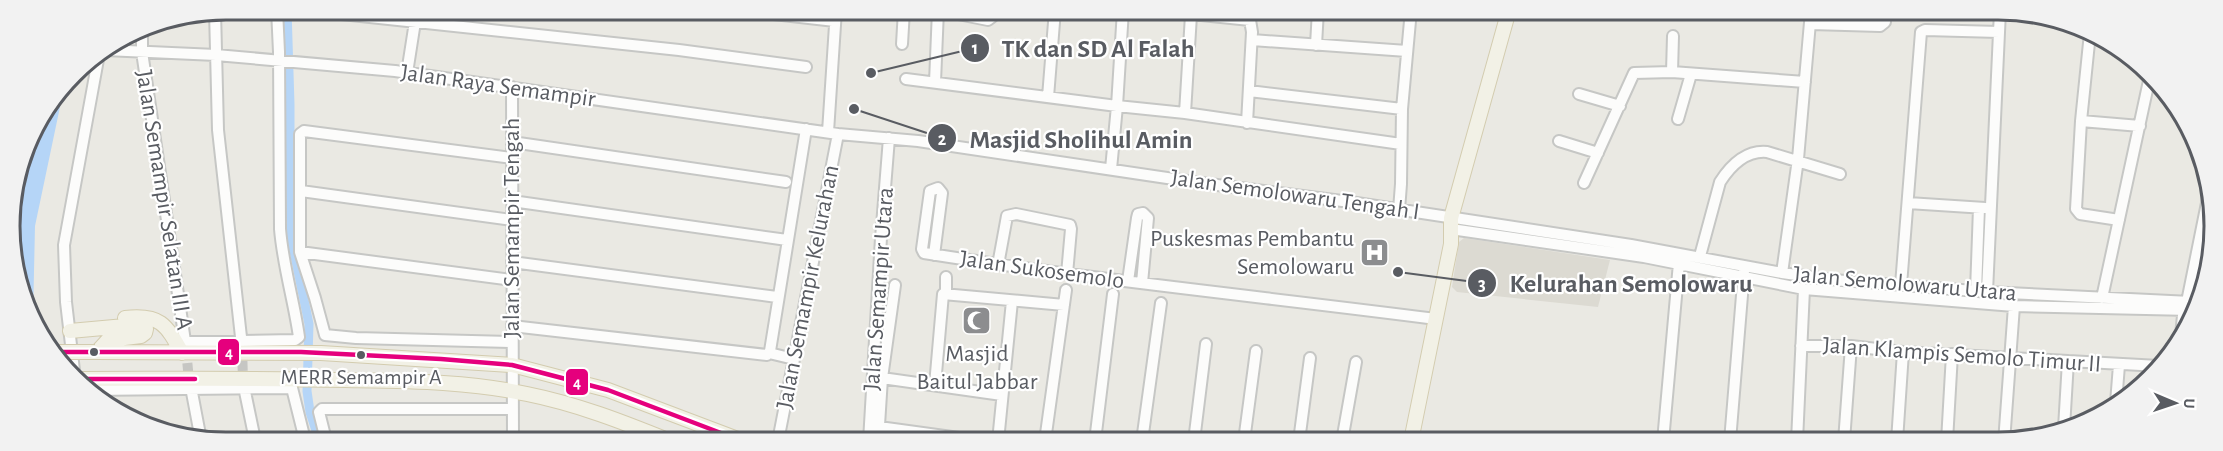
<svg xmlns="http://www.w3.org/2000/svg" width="2223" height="451" viewBox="0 0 2223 451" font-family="'Alegreya Sans',sans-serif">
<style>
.education{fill:#dcdad2}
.green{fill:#d0e8cf}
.water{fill:#b5d5f7}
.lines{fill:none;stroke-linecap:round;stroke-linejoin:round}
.canal{stroke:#b5d5f7;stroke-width:9}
.minor-tunnel{stroke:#c6c6c3;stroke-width:10;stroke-dasharray:10 5;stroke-linecap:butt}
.minor-casing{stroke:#c6c7c5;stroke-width:14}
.major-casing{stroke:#d3ccaf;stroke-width:16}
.minor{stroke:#fcfcfb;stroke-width:10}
.major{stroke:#f2f1e6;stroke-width:14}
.major-bridge-casing{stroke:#d3ccaf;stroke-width:16;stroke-linecap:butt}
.major-bridge{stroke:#f2f1e6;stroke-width:14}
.bus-1-casing{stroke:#fff;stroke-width:9}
.bus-1{stroke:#e5007d;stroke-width:4.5}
.bus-dot{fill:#595c62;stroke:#fff;stroke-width:2}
.labels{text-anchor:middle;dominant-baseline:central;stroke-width:4.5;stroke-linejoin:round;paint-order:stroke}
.bus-label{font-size:22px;fill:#595c62;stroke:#fff}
.street-label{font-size:24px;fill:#595c62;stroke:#fff}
.poi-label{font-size:24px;fill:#595c62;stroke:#fff;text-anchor:end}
.rim{fill:none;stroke:#595c62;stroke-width:3}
.leader{fill:none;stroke:#595c62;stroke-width:2}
.callout-dot{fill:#595c62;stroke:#fff;stroke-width:2}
.mark-label{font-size:18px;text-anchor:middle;font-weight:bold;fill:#fff}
.callout-label{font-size:26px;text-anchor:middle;font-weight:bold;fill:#595c62;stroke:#fff;stroke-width:4.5;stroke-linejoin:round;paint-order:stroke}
.line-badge{stroke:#fff;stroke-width:2}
.badge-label{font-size:16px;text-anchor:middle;font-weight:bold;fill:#fff}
</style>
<rect width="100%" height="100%" fill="#eae9e3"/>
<!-- education -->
<path class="education" d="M1464 238 1610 260 1598 307 1457 292 1452 287 1459 242Z"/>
<!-- green -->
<path class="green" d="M2210 219 2212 253 2201 290 2192 288 2207 220Z"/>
<!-- water -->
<path class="water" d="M65 83 35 226 33 317 21 295 9 212 26 142Z"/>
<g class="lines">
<!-- canal -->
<path class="canal" d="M287 9 290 105V232L309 324 307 391 310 412 319 440"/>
<!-- minor-tunnel -->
<path class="minor-tunnel" d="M242 346 243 381
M186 348 189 381"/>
<defs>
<path id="minor" d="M304 10 679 50 806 67
M737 10 835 21
M938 10 988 20 992 17 993 10
M1153 10 1250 20 1252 32 1247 123
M215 11 218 130 242 346
M1769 11 1811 13
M1811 24 1880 26 1885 22 1884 11
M142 26V52L186 348
M2090 33 2081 121 2076 209 2080 214 2119 220
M1252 40 1407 51
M902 44 904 10
M1316 45 1318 10
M105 50 216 55 395 71 838 134 918 141 1194 182 1350 202 1631 245 1782 273 1833 280 1987 292 2191 302 2197 304
M1672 72 1673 36
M407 73 417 9
M906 79 1117 106 1185 113 1401 144
M935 82 938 10
M512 87 513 440
M1249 91 1402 109
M1579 94 1620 106
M1048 97 1055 10
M1185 113 1191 15
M1678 119 1691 74
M2081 121 2140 126
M828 132 836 10
M1559 141 1598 153
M512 142 786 182
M1111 169 1117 106 1123 10
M1584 183 1634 73 1672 72 1805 82
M301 191 512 220
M512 201 787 240
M1908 203 1985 208
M1399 210 1401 184 1402 109 1411 10
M1451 229 1644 257 1804 289 2014 306 2191 310 2196 308
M300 252 512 280
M934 255 942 193 938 188 930 191 922 249 924 253C1094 280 1265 297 1436 319
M1700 256 1720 182C1731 165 1746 150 1767 152L1840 174
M512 262 777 297
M998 265 1007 216 1016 214 1070 225 1071 229 1067 274
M1782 273 1798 159 1811 11
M946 277V293
M1128 281 1137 218 1138 214 1143 213 1148 218 1142 283
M1901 285 1921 32 1925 30 1999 32
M1976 291 1979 208
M1987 292 2000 11
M2102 298 2150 76
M2187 302 2208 198
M512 326 767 355 770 351 806 129
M2181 335 2184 306
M185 342 295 340 299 337C294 301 283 266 280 229L279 52 277 9
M512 342 356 338 325 335 315 298 300 252V134L304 131 512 158
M1801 346H1851L1903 352 2159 366
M769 353 794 359
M882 378 1002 395
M75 379 66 302 64 245 99 54
M190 382 201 440
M243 382 255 440
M935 385 943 294 1064 305
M89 390 292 388 305 440
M2116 403 2119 365
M879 427 981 441
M2064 428 2068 361
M326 440 319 412 322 409H513
M778 441 838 134
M869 441 881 238 889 138
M878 441 882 378 895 285
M998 441 1012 301
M1045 441 1066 290
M1095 441 1113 294
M1142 441 1161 303
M1194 441 1206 344
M1244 441 1256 351
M1299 441 1310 358
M1342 441 1356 362
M1663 441 1679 263
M1730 441 1744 271
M1797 441 1804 289
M1844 441 1851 346
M1897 441 1903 352
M1947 441 1952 354
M2004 442 2014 306"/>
<path id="major" d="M125 318C160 314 166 324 182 353
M70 331 136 325 146 329 145 333 141 336 108 340 97 352
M95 352 321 353 512 365 608 390 743 441
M76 379C166 379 256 378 345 380 406 381 468 381 527 394 577 404 623 422 670 441
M1411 441 1451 244V218L1509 10"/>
</defs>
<!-- minor casing -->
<use href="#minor" class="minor-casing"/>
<!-- major casing -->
<use href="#major" class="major-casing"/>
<!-- minor -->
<use href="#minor" class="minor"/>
<!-- major -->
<use href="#major" class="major"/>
<defs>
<path id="major-bridge" d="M53 352H95"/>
</defs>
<!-- major-bridge casing -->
<use href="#major-bridge" class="major-bridge-casing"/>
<!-- major-bridge -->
<use href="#major-bridge" class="major-bridge"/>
<defs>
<path id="bus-1" d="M53 352H301L441 359 512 365 608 390 742 441
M76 379H195"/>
</defs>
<!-- bus-1 casing -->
<use href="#bus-1" class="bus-1-casing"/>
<!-- bus-1 -->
<use href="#bus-1" class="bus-1"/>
</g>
<!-- icons -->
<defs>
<symbol id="hospital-square" viewBox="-11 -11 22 22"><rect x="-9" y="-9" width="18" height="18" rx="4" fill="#8c8d8f" stroke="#fff"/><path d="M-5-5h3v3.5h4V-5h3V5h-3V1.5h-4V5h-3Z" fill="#fff"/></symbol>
<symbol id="mosque-square" viewBox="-11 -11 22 22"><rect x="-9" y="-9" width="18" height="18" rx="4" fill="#8c8d8f" stroke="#fff"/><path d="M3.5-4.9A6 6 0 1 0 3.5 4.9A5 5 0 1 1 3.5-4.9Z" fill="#fff"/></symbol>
</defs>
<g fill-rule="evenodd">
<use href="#hospital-square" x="1358" y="236" width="33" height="33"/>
<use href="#mosque-square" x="960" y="304" width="33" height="33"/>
</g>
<!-- markers -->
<g class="bus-dot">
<circle cx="94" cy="352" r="5"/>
<circle cx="361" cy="355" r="5"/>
</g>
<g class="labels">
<!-- bus labels -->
<g class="bus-label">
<text x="361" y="377">MERR Semampir A</text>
</g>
<!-- street labels -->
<g class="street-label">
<text transform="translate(498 86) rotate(8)">Jalan Raya Semampir</text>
<text transform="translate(1295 195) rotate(8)">Jalan Semolowaru Tengah I</text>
<text transform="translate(164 200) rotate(81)">Jalan Semampir Selatan III A</text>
<text transform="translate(512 228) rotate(-90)">Jalan Semampir Tengah</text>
<text transform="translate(1042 270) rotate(8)">Jalan Sukosemolo</text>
<text transform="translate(1905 284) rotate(5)">Jalan Semolowaru Utara</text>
<text transform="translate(808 287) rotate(-79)">Jalan Semampir Kelurahan</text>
<text transform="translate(879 289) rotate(-86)">Jalan Semampir Utara</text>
<text transform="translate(1962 355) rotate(4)">Jalan Klampis Semolo Timur II</text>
</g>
<!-- poi labels -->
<g class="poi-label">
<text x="1354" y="239">Puskesmas Pembantu<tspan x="1354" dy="28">Semolowaru</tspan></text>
<text x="977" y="354" text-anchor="middle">Masjid<tspan x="977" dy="28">Baitul Jabbar</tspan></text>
</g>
</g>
<!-- crop -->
<path d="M0 0H2223V451H0ZM226 20H1998A206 206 0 0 1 2204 226V226A206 206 0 0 1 1998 432H226A206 206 0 0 1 20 226V226A206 206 0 0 1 226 20Z" fill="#f2f2f2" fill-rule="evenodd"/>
<path class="rim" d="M226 20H1998A206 206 0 0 1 2204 226V226A206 206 0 0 1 1998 432H226A206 206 0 0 1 20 226V226A206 206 0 0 1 226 20Z"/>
<!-- callouts -->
<path class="leader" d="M871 73L975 48M854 109L942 138M1398 272L1482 283"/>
<g class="callout-dot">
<circle cx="871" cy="73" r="6"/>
<circle cx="854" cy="109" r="6"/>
<circle cx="1398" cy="272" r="6"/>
<circle cx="975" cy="48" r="15"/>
<circle cx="942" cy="138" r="15"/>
<circle cx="1482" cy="283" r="15"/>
</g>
<g class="mark-label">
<text x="975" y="54">1</text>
<text x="942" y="145">2</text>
<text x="1482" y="290">3</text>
</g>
<g class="callout-label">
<text x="1098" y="57">TK dan SD Al Falah</text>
<text x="1081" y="148">Masjid Sholihul Amin</text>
<text x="1631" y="292">Kelurahan Semolowaru</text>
</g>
<g class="line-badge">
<rect x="217" y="338" width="23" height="28" rx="6" fill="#e5007d"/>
<rect x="565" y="368" width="24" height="28" rx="6" fill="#e5007d"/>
</g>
<g class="badge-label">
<text x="229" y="358">4</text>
<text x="577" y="388">4</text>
</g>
<!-- north arrow -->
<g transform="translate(2175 403) rotate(92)" stroke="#ffffff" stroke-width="4.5" paint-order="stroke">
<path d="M0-4.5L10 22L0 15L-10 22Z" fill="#595c62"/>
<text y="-9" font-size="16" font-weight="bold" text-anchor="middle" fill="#595c62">U</text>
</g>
</svg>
